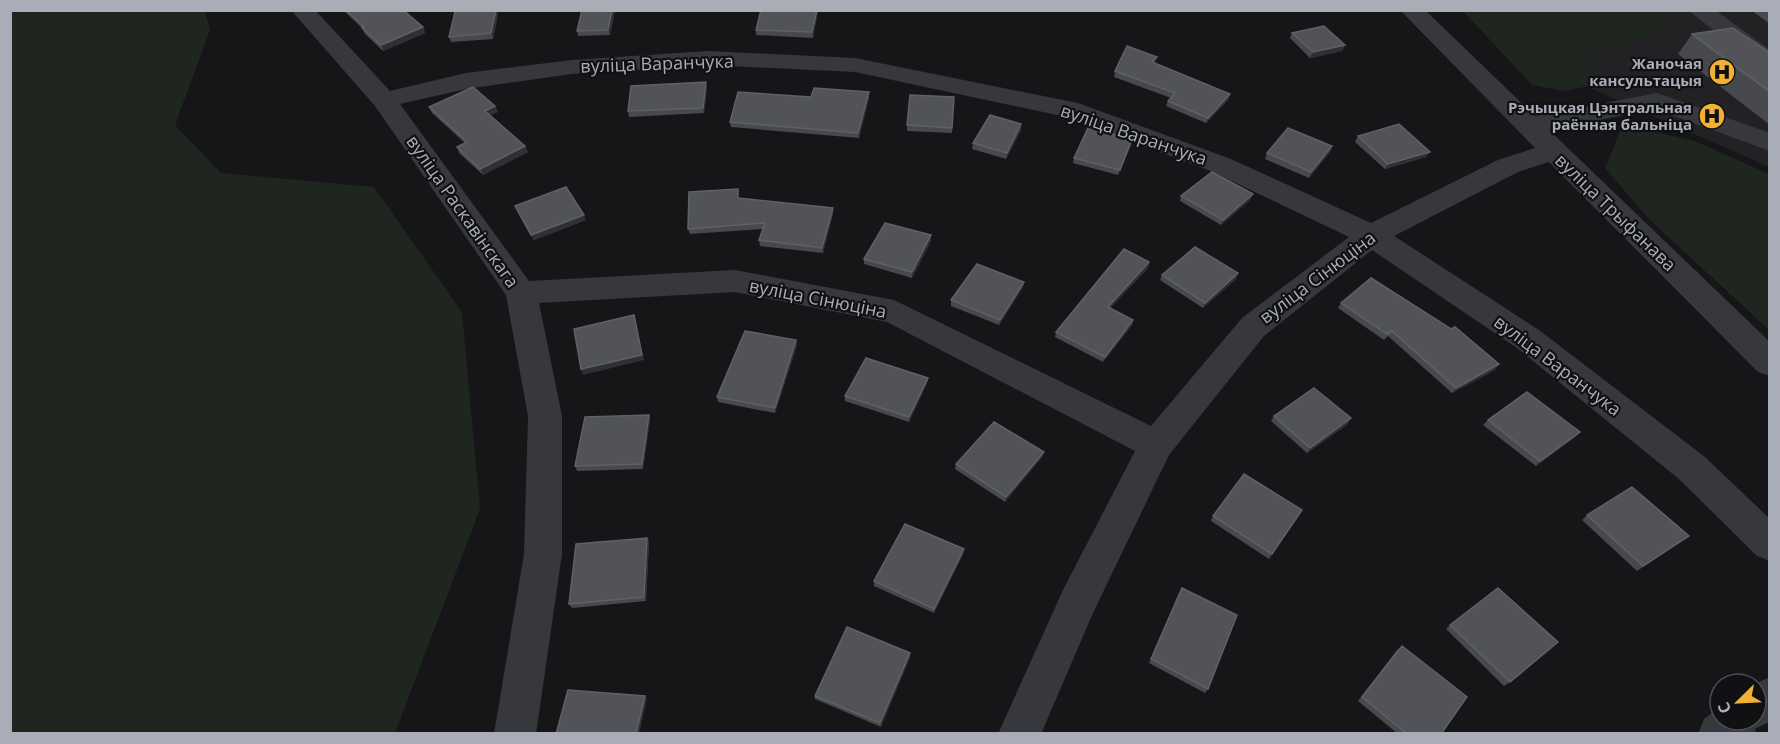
<svg xmlns="http://www.w3.org/2000/svg" width="1780" height="744" viewBox="0 0 1780 744" font-family="'Open Sans',sans-serif">
<style>
.built{fill:#222225}
.green{fill:#1e261f}
.lines{fill:none;stroke-linecap:round;stroke-linejoin:round}
.minor{fill:#37383d;fill-rule:evenodd}
.wall{fill:#47494d}
.shaded-wall{fill:#2f3033}
.building{fill:#525359;stroke:#5f6168;stroke-width:1.5}
.labels{text-anchor:middle;dominant-baseline:central;stroke-width:4.5;stroke-linejoin:round;paint-order:stroke}
.far-poi-label{font-size:15px;font-weight:bold;fill:#a8adb8;stroke:#111113;text-anchor:end}
.street-label{font-size:18px;fill:#a8adb8;stroke:#111113}
</style>
<rect width="100%" height="100%" fill="#161618"/>
<!-- built -->
<path class="built" d="M1480 11H1769V167L1540 66Z"/>
<!-- green -->
<path class="green" d="M10 11H205L210 30 175 125 221 173 374 187 462 312 480 509 395 733H11Z
M1463 11H1653L1670 28 1585 56 1611 81 1566 91 1532 85Z
M1623 125 1695 141 1769 174V330L1650 220 1605 168Z"/>
<g class="lines">
<!-- minor -->
<path class="minor" d="M291 10H315L390 91 466 73 572 60 709 51 855 58 1078 103 1231 159 1371 223 1498 160 1535 148 1400 10H1425L1535 116 1657 93 1770 133V151L1655 109 1549 130 1770 342V376L1758 372 1549 162 1518 172 1394 236 1539 330 1705 457 1770 519V561L1757 556 1679 479 1517 348 1372 250 1264 336 1169 455 1093 613 1041 734H998L1063 590 1135 451 887 322 735 292 539 303 562 416V554L536 734H494L524 554 528 416 506 295 375 106ZM709 65 855 72 1062 116 1211 171 1349 237 1242 318 1151 426 894 300 735 270 529 281 400 104 466 89 572 74Z
M1688 10H1715L1770 50V60L1761 62 1752 60Z
M1770 677V722L1756 728 1754 734H1698L1704 719 1720 707V720H1756V684H1754Z"/>
</g>
<!-- wall -->
<path class="wall" d="M343 10H403L423 27 425 33 383 51 365 34 362 28Z
M582 10H615L610 35 578 36 577 31Z
M761 10H817L813 38 756 35V30Z
M1751 10H1770V24Z
M498 14 493 39 451 42 449 37Z
M1292 33 1345 45 1342 51 1310 58 1290 38Z
M1692 34 1770 53V125L1678 54Z
M1157 57 1154 63 1230 94 1228 100 1206 123 1166 106 1168 101 1171 98 1114 77 1115 71Z
M707 88 704 113 629 117 628 111Z
M869 92V98L859 138 731 127 730 122Z
M954 97 952 133 907 131V125Z
M495 106 498 112 490 115 525 146 528 152 483 175 459 153 457 147 465 143 432 113 429 107Z
M1021 130 1006 159 972 149 973 143Z
M1358 136 1430 152 1426 157 1385 169 1355 142Z
M1131 145 1118 175 1073 163 1074 158Z
M1332 146 1330 152 1309 178 1265 159 1267 153Z
M1253 194 1250 200 1221 225 1180 201 1181 196Z
M739 198 833 214 823 253 760 246 759 240 763 229 690 234 688 229Z
M515 206 586 220 534 240Z
M931 241 912 278 864 264V259Z
M1149 262 1148 268 1110 308 1133 320 1132 325 1103 362 1055 337 1056 332Z
M1162 275 1236 279 1203 308 1160 280Z
M1024 282 1023 287 999 325 951 306V300Z
M1341 303 1495 370 1452 393 1388 336 1384 340 1338 308Z
M796 340 797 345 775 413 718 402 717 397Z
M928 378 927 383 909 422 845 401V396Z
M649 415 650 420 643 469 577 471 575 466Z
M1274 416 1348 424 1307 453 1271 421Z
M1488 420 1575 437 1536 466 1483 425Z
M1042 457 1005 502 955 469 956 464Z
M1302 510 1269 559 1211 521 1213 516Z
M1587 515 1689 536 1637 571 1582 520Z
M647 538 649 542 646 601 572 608 569 604Z
M963 554 934 613 874 586V581Z
M1179 593 1208 689 1205 693 1149 663Z
M1450 625 1510 682 1504 686 1446 629Z
M1402 646 1441 734H1398L1358 701 1397 650Z
M910 653V657L881 727 815 699V696Z"/>
<!-- shaded-wall -->
<path class="shaded-wall" d="M496 10H497L498 14 493 39 491 33Z
M612 10H615L610 35 608 30Z
M817 10 818 13 813 38 812 32Z
M423 27 425 33 383 51 381 45Z
M1345 45 1342 51 1310 58 1313 52Z
M706 82 707 88 704 113 703 108Z
M869 92V98L859 138 858 133Z
M1230 94 1228 100 1206 123 1208 118Z
M495 106 498 112 488 116 485 111Z
M1021 124V130L1006 159 1007 153Z
M1132 139 1131 145 1118 175 1120 170Z
M525 146 528 152 483 175 480 169Z
M1332 146 1330 152 1309 178 1311 172Z
M1430 152 1426 157 1385 169 1388 164Z
M1253 194 1250 200 1221 225 1223 220Z
M833 208V214L823 253 822 248Z
M584 215 586 220 534 240 531 235Z
M931 235V241L912 278V272Z
M1149 262 1148 268 1106 313 1108 307Z
M1238 273 1236 279 1203 308 1205 303Z
M1024 282 1023 287 999 325 1000 320Z
M634 315 644 360 583 375 581 369Z
M1133 320 1132 325 1103 362 1105 357Z
M796 340 797 345 775 413V408Z
M1499 364 1495 370 1452 393 1456 388Z
M928 378 927 383 909 422V417Z
M649 415 650 420 643 469 642 464Z
M1351 418 1348 424 1307 453 1310 448Z
M1580 432 1575 437 1536 466 1540 461Z
M1044 452 1042 457 1005 502 1006 497Z
M647 538 649 542 646 601 644 597Z
M964 549 963 554 934 613V609Z
M910 653V657L881 727 880 723Z
M645 696 647 699 639 734H636Z"/>
<!-- building -->
<path class="building" d="M346 10H403L423 27 381 45 362 28 364 27Z
M472 10H496L491 33 449 37 455 12Z
M582 10H612L608 30 577 31Z
M761 10H817L812 32 756 30Z
M1324 26 1345 45 1313 52 1292 33Z
M1733 28 1770 53V92L1692 34Z
M1127 46 1157 57 1152 62 1230 94 1208 118 1168 101 1175 93 1115 71Z
M706 82 703 108 628 111 631 86Z
M473 87 495 106 485 111 525 146 480 169 457 147 467 142 429 107Z
M814 88 869 92 858 133 730 122 738 92 811 97Z
M910 95 954 97 952 128 907 125Z
M990 115 1021 124 1007 153 973 143Z
M1399 124 1430 152 1388 164 1358 136Z
M1088 128 1132 139 1120 170 1074 158Z
M1288 128 1332 146 1311 172 1267 153Z
M1212 172 1253 194 1223 220 1181 196Z
M566 187 584 215 531 235 515 206Z
M738 189V198L833 208 822 248 759 240 765 223 688 229 689 192Z
M885 223 931 235 912 272 864 259Z
M1195 247 1238 273 1205 303 1162 275Z
M1124 249 1149 262 1108 307 1133 320 1105 357 1056 332Z
M977 264 1024 282 1000 320 951 300Z
M1371 278 1451 329 1455 327 1499 364 1456 388 1392 331 1387 334 1341 303Z
M634 315 642 355 581 369 574 329Z
M745 331 796 340 775 408 717 397Z
M866 358 928 378 909 417 845 396Z
M1314 388 1351 418 1310 448 1274 416Z
M1527 392 1580 432 1540 461 1488 420Z
M649 415 642 464 575 466 585 417Z
M994 422 1044 452 1006 497 956 464Z
M1244 474 1302 510 1272 554 1213 516Z
M1632 487 1689 536 1643 566 1587 515Z
M905 524 964 549 934 609 874 581Z
M647 538 644 597 569 604 576 544Z
M1182 588 1237 615 1208 689 1151 659Z
M1498 588 1558 642 1510 682 1450 625Z
M847 627 910 653 880 723 815 696Z
M1402 646 1467 697 1441 734H1407L1362 697Z
M568 690 645 696 636 734H556Z"/>
<!-- icons -->
<defs>
<symbol id="hospital-disc" viewBox="-11 -11 22 22"><circle r="9.5" fill="#f2b134" stroke="#111113"/><path d="M-5-5h3v3.5h4V-5h3V5h-3V1.5h-4V5h-3Z" fill="#111"/></symbol>
</defs>
<g fill-rule="evenodd">
<use href="#hospital-disc" x="1707" y="57" width="30" height="30"/>
<use href="#hospital-disc" x="1697" y="101" width="30" height="30"/>
</g>
<g class="labels">
<!-- far-poi labels -->
<g class="far-poi-label">
<text x="1702" y="63">Жаночая<tspan x="1702" dy="17">кансультацыя</tspan></text>
<text x="1692" y="107">Рэчыцкая Цэнтральная<tspan x="1692" dy="17">раённая бальніца</tspan></text>
</g>
<!-- street labels -->
<g class="street-label">
<text transform="translate(657 63) rotate(-2)">вуліца Варанчука</text>
<text transform="translate(1134 134) rotate(19)">вуліца Варанчука</text>
<text transform="translate(463 211) rotate(55)">вуліца Раскавінскага</text>
<text transform="translate(1616 212) rotate(44)">вуліца Трыфанава</text>
<text transform="translate(1317 277) rotate(-37)">вуліца Сінюціна</text>
<text transform="translate(818 298) rotate(11)">вуліца Сінюціна</text>
<text transform="translate(1558 365) rotate(37)">вуліца Варанчука</text>
</g>
</g>
<!-- border -->
<rect width="1780" height="744" fill="none" stroke="#a8adb8" stroke-width="24"/>
<!-- north arrow -->
<g transform="translate(1738 702) rotate(246)"><circle r="28" fill="#111113" stroke="#4d4f55" stroke-width="1.5"/>
<path d="M0-4.5L10 22L0 15L-10 22Z" fill="#f2b134"/>
<text y="-9" font-size="16" font-weight="bold" text-anchor="middle" fill="#a8adb8">С</text>
</g>
</svg>
